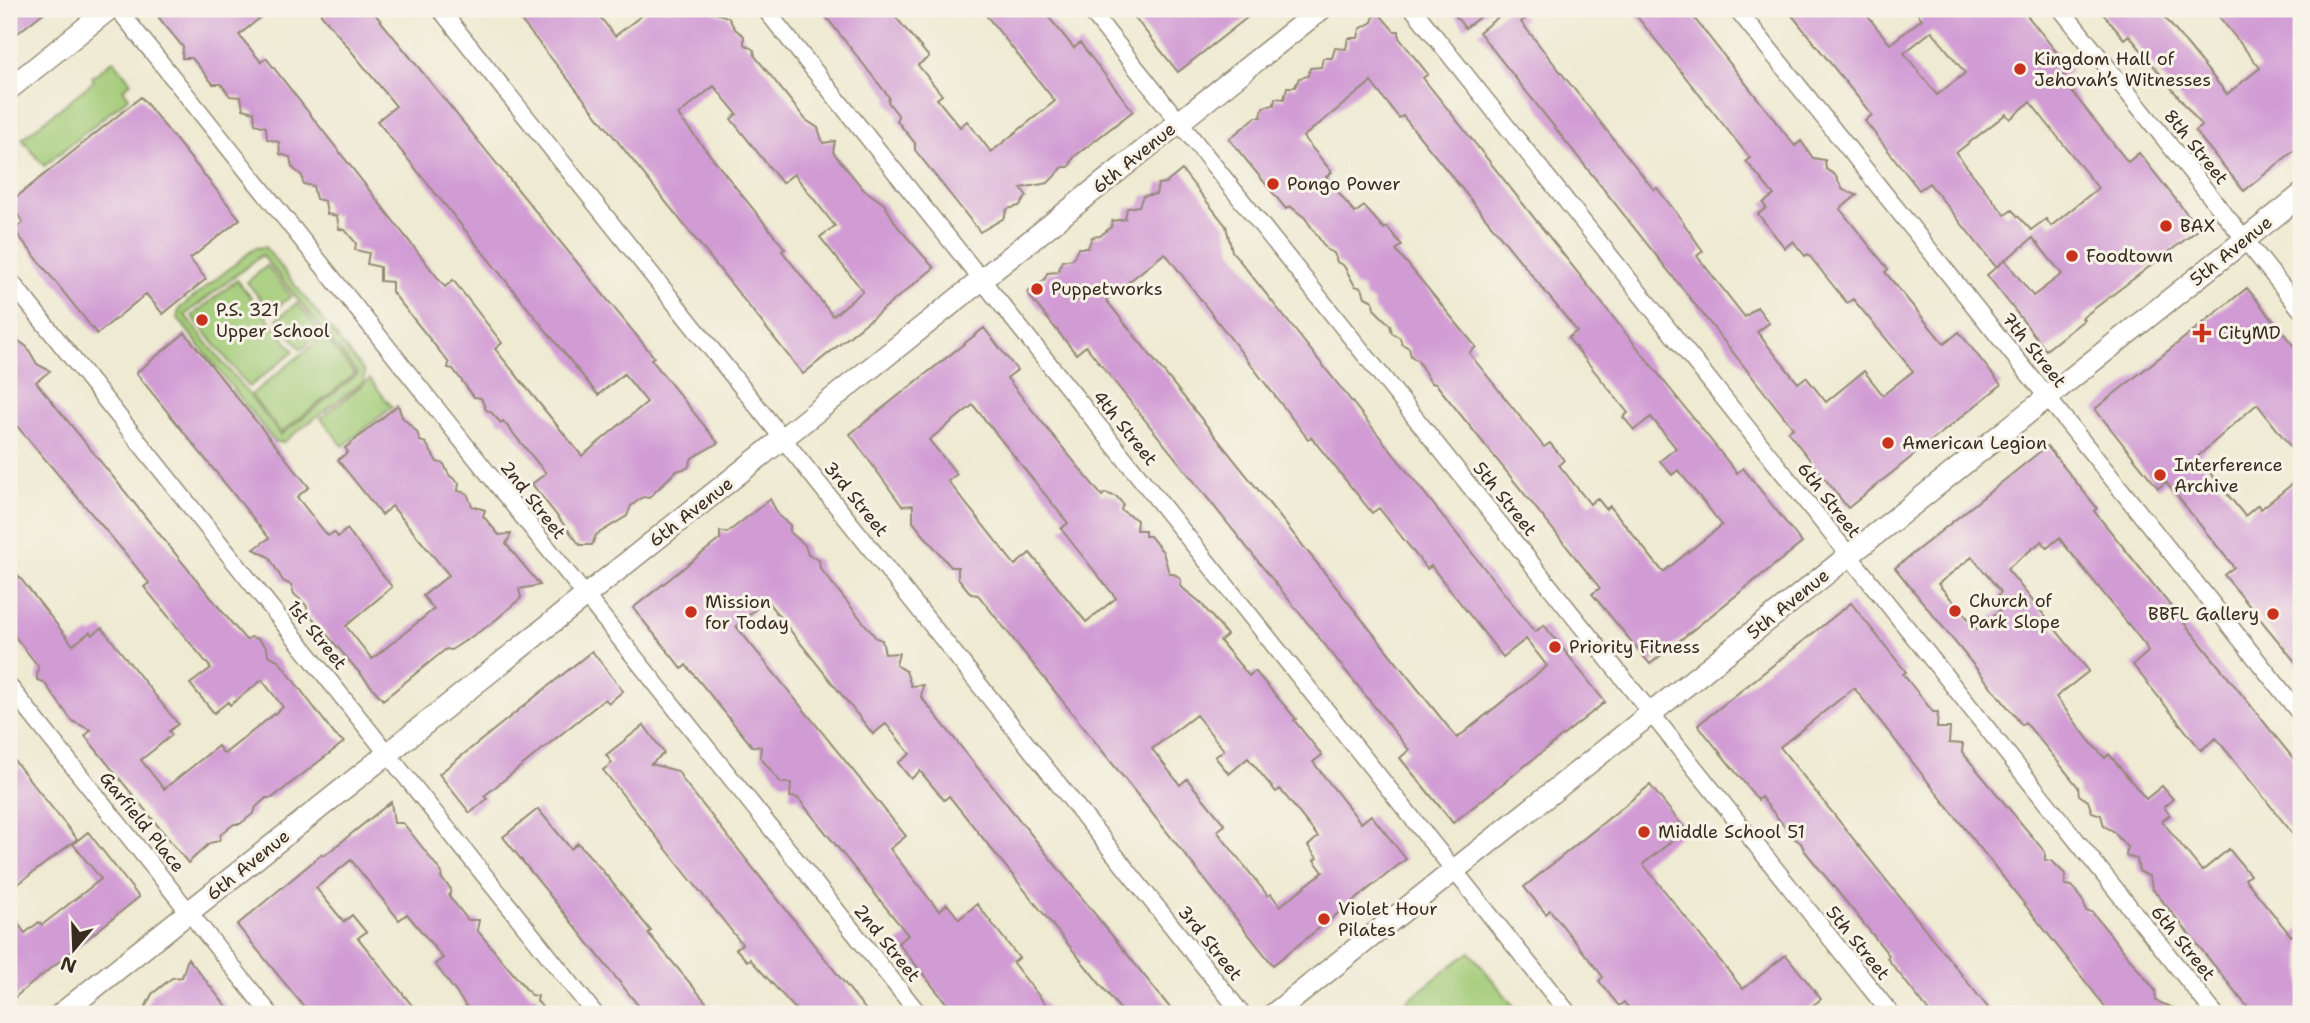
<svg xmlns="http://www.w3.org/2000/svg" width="2310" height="1023" viewBox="0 0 2310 1023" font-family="'Shantell Sans',sans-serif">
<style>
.green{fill:#a2cb77;stroke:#6e7a4a;stroke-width:2;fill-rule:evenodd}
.building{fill:#d19bd4;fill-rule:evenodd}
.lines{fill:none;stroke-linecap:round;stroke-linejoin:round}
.minor-casing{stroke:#958a78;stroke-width:19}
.tertiary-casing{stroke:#958a78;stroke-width:24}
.minor{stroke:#fff;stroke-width:16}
.tertiary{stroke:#fff;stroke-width:21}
.poi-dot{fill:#c8321e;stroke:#f7f3e8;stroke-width:2.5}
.labels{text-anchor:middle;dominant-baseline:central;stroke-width:6;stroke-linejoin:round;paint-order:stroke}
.poi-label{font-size:18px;fill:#3b2a1e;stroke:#f7f3e8;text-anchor:start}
.street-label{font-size:18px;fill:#3b2a1e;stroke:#f7f3e8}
</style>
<rect width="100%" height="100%" fill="#f7f3e8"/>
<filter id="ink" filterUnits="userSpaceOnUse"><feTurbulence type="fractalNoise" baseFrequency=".0143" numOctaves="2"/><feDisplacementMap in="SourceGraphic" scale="14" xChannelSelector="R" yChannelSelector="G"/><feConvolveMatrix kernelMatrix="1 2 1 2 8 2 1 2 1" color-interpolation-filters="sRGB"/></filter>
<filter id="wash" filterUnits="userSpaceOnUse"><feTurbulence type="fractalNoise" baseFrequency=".00686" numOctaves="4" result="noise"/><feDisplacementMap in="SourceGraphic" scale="28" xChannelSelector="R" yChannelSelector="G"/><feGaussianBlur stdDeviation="1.57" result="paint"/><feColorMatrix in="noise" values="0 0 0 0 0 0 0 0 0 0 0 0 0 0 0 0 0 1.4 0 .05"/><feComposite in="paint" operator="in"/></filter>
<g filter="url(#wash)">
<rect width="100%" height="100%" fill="#efead2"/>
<!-- green -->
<path class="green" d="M114 60 131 82 123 89 129 97 44 166 22 139 94 81 92 77Z
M265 247 365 373 363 382 282 443 274 441 177 317 180 308 255 248ZM262 255 358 374 281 435 185 315Z
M267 266 291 296 271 312 247 282Z
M237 280 294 351 249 387 192 316Z
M297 303 321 333 301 349 277 319Z
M324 336 355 374 281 433 251 395Z
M370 379 392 407 343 446 321 418Z
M1470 952 1520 1014H1390L1459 960Z"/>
<g id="blocks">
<!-- building -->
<path class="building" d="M9 9H48L9 40Z
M171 9H271L239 35 261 62 266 58 445 287 453 280 502 343 495 349 582 456 647 402 624 374 598 395 377 121 396 106 317 9H371L654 357 651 359 718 443 692 458 688 468 676 471 649 498 643 497 631 506 627 516 596 535 592 545H580L532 484 546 473 503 421 501 423 491 412 486 410 481 398 474 397 453 369 448 368 449 363 392 292V282L380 281V267L367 264 369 253 355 250 356 243 345 230 339 229 337 216 327 214 325 201 316 199 313 186 303 184 302 176 292 167 290 157 280 154 279 142 267 139 266 127 255 124 254 112 243 109 241 97 230 96 221 84H213L192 58H182L183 47 159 18Z
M512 9H594L615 36 650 9H704L728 17 735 29 744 36V44L754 50 755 56 806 120 818 128 823 143 835 141 833 152 863 189 884 204 898 227 934 268 803 374ZM714 86 737 114 731 119 782 183 794 174 835 226 820 237 863 291 833 316 782 251 785 249 678 115Z
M820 9H889L929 57 918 65 942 95 937 99 960 127 967 121 991 152 1055 101 981 9H1042L1074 48 1080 43 1133 111 1074 157 1069 167H1063L1048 183 1021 188 1027 196 1019 206 1007 209 1004 218 980 232 915 150V143L897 121 898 115 888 102 889 97Z
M1128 9H1258L1178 72Z
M1450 9H1490L1465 28Z
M1509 9H1517L1525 19 1521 22 1654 190 1657 188 1675 211 1703 251 1697 256 1745 317 1757 307 1769 323 1757 332 1798 383 1806 377 1826 402 1864 371 1883 395 1913 371 1853 299 1847 303 1808 254 1805 256 1793 241 1785 248 1758 214 1766 208 1763 203 1774 195 1746 161 1750 158 1631 9H1687L1795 146 1801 141 1813 158 1825 160 1826 169 1835 175 1843 190 1857 195 1840 209 1888 269 1885 272 1944 344 1959 332 2001 385 1848 508 1788 432 1793 428 1781 413 1479 32Z
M1787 9H1862L1890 44 1922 19 1914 9H2022L2071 70 2061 78 2128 162 2139 153 2199 229 2082 318 2084 320 2046 350 1987 275 2005 260 2033 296 2062 274 2033 238 1996 267 1929 183 1919 190 1865 121 1872 115ZM1932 31 1965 73 1937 95 1904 53ZM2030 102 2098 188 2051 226 2046 219 2031 230 2012 210 2005 215 1956 153 2006 114 2010 119Z
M2099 9H2158L2227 94 2260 68 2213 9H2301V145L2244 191 2195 131 2202 126 2129 35 2124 39Z
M1376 10 1394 31H1399V38L1428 74 1423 78 1725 458 1737 473 1743 468 1802 543 1650 664 1592 594 1600 588 1436 384 1431 383 1418 361 1411 356 1409 348 1402 344 1400 338 1392 333 1390 325 1374 309 1373 301 1365 297 1362 288 1355 286 1344 266 1337 262 1334 253 1327 250 1305 218 1290 206 1286 209 1229 139 1256 117H1261L1263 107 1274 105 1275 98 1284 99 1287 87H1295L1299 78 1308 76 1310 68 1321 67 1323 58H1332L1335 48 1346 49 1348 38H1358L1360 29 1372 22ZM1371 82 1399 118 1403 116 1577 331 1568 338 1628 413 1623 417 1634 430 1651 417 1676 448 1660 461 1672 475 1678 470 1722 525 1663 572 1610 506 1606 509 1597 498 1590 504 1559 465 1564 460 1550 443 1544 447 1469 353 1476 347 1396 250 1402 245 1387 227 1384 229 1364 206 1355 213 1326 177 1332 172 1303 137Z
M141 97 240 219 190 259 206 279 163 314 146 294 97 334 14 230 23 222 9 203Z
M1182 170 1226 226 1232 251 1523 617 1535 632 1544 625 1605 702 1453 823 1400 758 1409 750 1097 360 1086 346 1076 354 1027 293 1045 279 1047 273 1058 272 1062 261 1073 259 1078 248H1088L1092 237 1100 236 1111 227 1112 221 1125 219 1127 208 1139 206 1143 196 1156 194 1158 184 1166 183ZM1165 253 1308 439 1311 437 1372 513 1379 508 1427 569 1431 566 1503 657 1526 639 1547 666 1457 738 1106 300Z
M2247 288 2301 355V460L2257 404 2197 457 2245 516 2258 505 2261 509 2301 477V503L2294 509 2301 518V669L2224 575 2234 567 2221 551 2166 482 2158 488 2095 409Z
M984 328 1017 370 1007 378 1033 411 1102 496 1105 493 1117 497 1123 504 1121 510 1137 520 1136 530H1145V536H1150L1163 552 1169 573 1176 575 1181 580 1180 586 1200 602 1227 635 1220 641 1249 676 1255 671 1296 719 1294 720 1322 755 1313 762 1361 823 1371 815 1406 859 1273 965 978 595 971 594 958 578V567H951L922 533 913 522V505L902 506 850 434ZM973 405 1068 523 1061 529 1116 598 1086 622 1030 553 1015 565 948 481 957 474 929 440ZM1196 715 1224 750 1215 757 1229 774 1248 758 1276 792 1280 789 1318 837 1308 846 1317 858 1314 860 1323 872 1280 906 1271 894 1268 896 1217 831 1225 825 1202 797 1187 779 1180 785 1152 749Z
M185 333 309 487 297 497 328 536 334 532 338 537 347 529 392 587 346 626 372 659 434 609 423 596 449 575 392 506 382 515 338 460 348 452 345 448 398 405 402 417 417 432 420 441 426 443 437 462 444 464 449 475 459 483 458 491 467 493 472 506 485 510 483 516 499 535 511 534 506 544 540 585 519 589 521 598 491 624 451 650 446 649 383 700 309 614 306 605 294 594 291 585 283 581 269 557 254 549 269 538 136 373Z
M9 334 27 347 37 364 50 371 36 382 234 626 246 640 251 637 258 639 267 648 268 655 278 660 335 735 344 742 272 798H266L256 807 254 813 240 824H234L221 834 219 841 210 843 188 863 85 736 91 730 72 721 44 682 37 680 38 666 9 629V564L73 645 90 632 92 635 102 628 178 724 169 731 172 735 141 760 164 789 218 746 224 754 283 707 262 680 230 705 228 702 214 713 190 684 211 668 144 587 149 583 125 553 9 417Z
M2047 446 2097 508 2094 511 2115 537 2301 768V844L2216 738 2201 750 2133 665 2148 652 2146 646 2059 538 2047 548 2042 541 2007 569 2089 671 2056 697 2092 744 2105 758 2109 754 2146 799 2162 786 2173 799 2164 807 2170 815 2162 821 2202 871 2229 849 2250 875 2245 879 2291 936 2301 928V1014H2253L2152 888 2150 877 2139 871 2137 859 2126 856 2127 847 2113 831 2104 826 2101 815 2092 812 2088 801 2079 795 2078 787 2050 752 2025 722 2022 725 1895 568ZM1972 557 2001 592 1998 595 2006 605 1977 629 1938 584Z
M770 499 779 516 790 525V532L805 545 808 555 819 560 820 568 876 638 882 640 885 654 899 653 896 665 906 671 911 686 923 685 921 697 1175 1014H1124L949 796 944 800 920 771 911 779 898 763 910 754 886 724 873 734 766 600 736 626 906 836 890 849 939 911 947 904 959 919 977 904 1019 958 1013 963 1053 1014H955L898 943 908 935 798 798 790 797 791 783H781L760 757 761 747 752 746 686 665 682 669 633 608 720 539V531L727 533Z
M1851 603 1906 672 1903 674 1933 712H1938L1937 728H1950L1949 743 1963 744 1962 752 2045 852V860L2052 861 2065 874V885L2072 886 2084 903 2086 911 2092 912 2155 990 2156 1001 2188 1014H2111L1854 688 1780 747 1993 1014H1931L1887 958 1889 955 1804 850 1801 843 1791 836 1792 829 1784 826 1761 797 1758 800 1698 725Z
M592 651 623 691 609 703 605 699 575 723 484 796 487 799 470 813 439 774Z
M644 725 664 753 651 764 678 771 683 780 869 1014H800L750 959 747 961 736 949 742 944 603 770 612 763 606 755Z
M9 754 77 839 9 891Z
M1650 785 1686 830 1643 864 1743 989 1786 955 1821 999 1802 1014H1633L1624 1002 1619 1006 1599 981 1603 977 1550 910 1546 914 1524 887Z
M391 802 394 823H403L415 838 442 873 441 878 451 889 449 896 468 920H479L477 930 531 995 538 996 537 1001 548 1014H472L435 964 443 958 407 914 399 920 351 860 316 888 344 922 352 915 366 932 358 938 419 1014H310L237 925 321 855H325Z
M538 809 571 849 578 843 602 870 651 931 648 933 716 1014H645L503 837Z
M88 832 139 897 9 1002V912L25 933 39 922 42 925 101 879 73 844Z
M188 958 232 1014H142L152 994 172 978 182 977Z"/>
</g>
</g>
<g filter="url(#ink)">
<use href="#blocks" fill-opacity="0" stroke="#958a78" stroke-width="2"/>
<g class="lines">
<defs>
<path id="minor" d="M118 9 919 1014
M440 9 1242 1014
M765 9 1569 1014
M1089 9 1891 1014
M1413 9 2215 1014
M1737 9 2301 715
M2061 9 2301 310
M9 279 595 1014
M9 686 270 1014"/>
<path id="tertiary" d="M9 89 109 9
M61 1014 1321 9
M1274 1014 2301 195"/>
</defs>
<!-- minor casing -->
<use href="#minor" class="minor-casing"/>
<!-- tertiary casing -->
<use href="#tertiary" class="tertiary-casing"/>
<!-- minor -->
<use href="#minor" class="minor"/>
<!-- tertiary -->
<use href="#tertiary" class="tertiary"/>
</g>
</g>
<!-- markers -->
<g class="poi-dot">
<circle cx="2020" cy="69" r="7"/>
<circle cx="1273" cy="184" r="7"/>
<circle cx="2166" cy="226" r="7"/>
<circle cx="2072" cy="256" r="7"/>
<circle cx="1037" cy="289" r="7"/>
<circle cx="202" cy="320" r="7"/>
<path d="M2198.5 322.5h7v7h7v7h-7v7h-7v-7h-7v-7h7z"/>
<circle cx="1888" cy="443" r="7"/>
<circle cx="2160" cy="475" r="7"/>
<circle cx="1955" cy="611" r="7"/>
<circle cx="691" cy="612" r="7"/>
<circle cx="2273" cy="614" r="7"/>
<circle cx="1555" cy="647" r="7"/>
<circle cx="1644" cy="832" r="7"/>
<circle cx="1324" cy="919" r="7"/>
</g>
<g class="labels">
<!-- poi labels -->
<g class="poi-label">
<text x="2034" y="59">Kingdom Hall of<tspan x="2034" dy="21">Jehovah’s Witnesses</tspan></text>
<text x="1287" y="184">Pongo Power</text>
<text x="2180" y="226">BAX</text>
<text x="2086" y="256">Foodtown</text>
<text x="1051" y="289">Puppetworks</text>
<text x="216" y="310">P.S. 321<tspan x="216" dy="21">Upper School</tspan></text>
<text x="2218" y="333">CityMD</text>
<text x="1902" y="443">American Legion</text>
<text x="2174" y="465">Interference<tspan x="2174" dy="21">Archive</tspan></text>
<text x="1969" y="601">Church of<tspan x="1969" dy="21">Park Slope</tspan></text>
<text x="705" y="602">Mission<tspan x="705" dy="21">for Today</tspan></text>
<text x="2259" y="614" text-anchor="end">BBFL Gallery</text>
<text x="1569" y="647">Priority Fitness</text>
<text x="1658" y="832">Middle School 51</text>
<text x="1338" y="909">Violet Hour<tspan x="1338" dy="21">Pilates</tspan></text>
</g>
<!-- street labels -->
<g class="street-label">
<text transform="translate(2196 147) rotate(51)">8th Street</text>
<text transform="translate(1134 158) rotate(-39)">6th Avenue</text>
<text transform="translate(2231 251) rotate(-39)">5th Avenue</text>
<text transform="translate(2034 350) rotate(51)">7th Street</text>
<text transform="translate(1125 428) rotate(51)">4th Street</text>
<text transform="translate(856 499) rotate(51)">3rd Street</text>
<text transform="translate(1505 499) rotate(51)">5th Street</text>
<text transform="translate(533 500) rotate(52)">2nd Street</text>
<text transform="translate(1829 500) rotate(52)">6th Street</text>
<text transform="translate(691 512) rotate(-38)">6th Avenue</text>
<text transform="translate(1788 604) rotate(-39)">5th Avenue</text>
<text transform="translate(317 635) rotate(51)">1st Street</text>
<text transform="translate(142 822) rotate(51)">Garfield Place</text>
<text transform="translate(248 865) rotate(-39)">6th Avenue</text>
<text transform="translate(887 943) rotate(51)">2nd Street</text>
<text transform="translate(1210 943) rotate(51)">3rd Street</text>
<text transform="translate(1858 943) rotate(51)">5th Street</text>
<text transform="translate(2183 943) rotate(51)">6th Street</text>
</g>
</g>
<!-- margin -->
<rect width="2310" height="1023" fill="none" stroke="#f7f3e8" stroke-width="35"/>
<!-- north arrow -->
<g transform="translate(74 949) rotate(199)" stroke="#f7f3e8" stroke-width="5" paint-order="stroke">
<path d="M0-5L12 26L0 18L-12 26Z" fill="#3b2a1e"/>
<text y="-10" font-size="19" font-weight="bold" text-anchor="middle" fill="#3b2a1e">N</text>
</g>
</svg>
